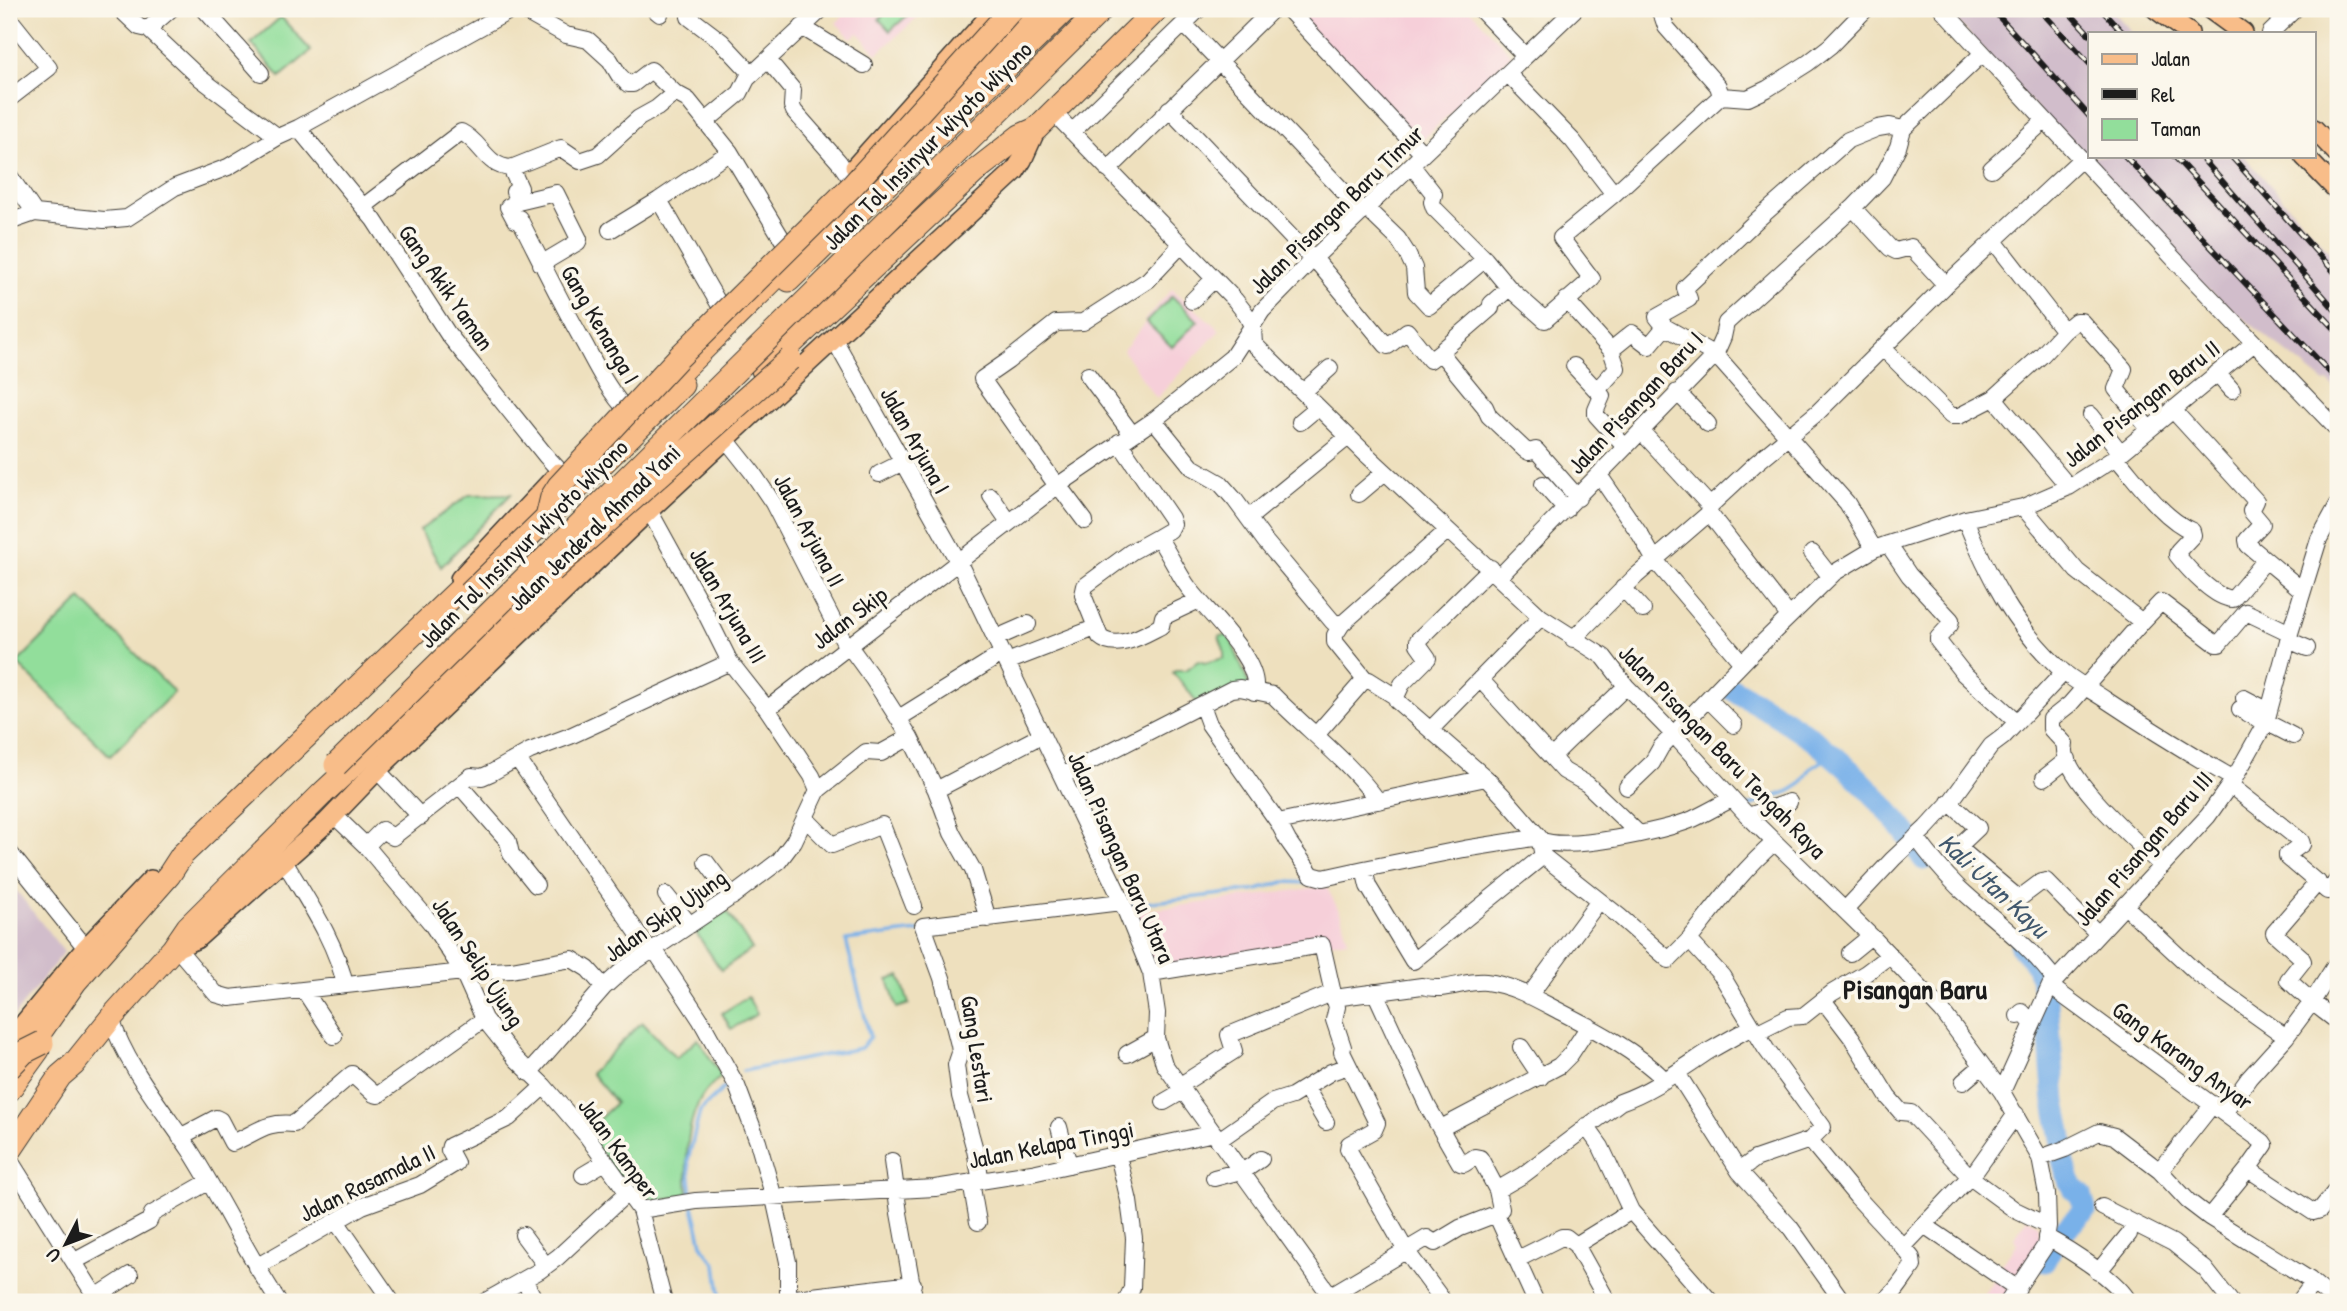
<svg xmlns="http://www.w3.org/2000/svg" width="2347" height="1311" viewBox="0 0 2347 1311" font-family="'Patrick Hand',sans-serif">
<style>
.built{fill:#f6cfd9}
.industrial{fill:#d1bdcb}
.green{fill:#92de9b;stroke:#577d5c;stroke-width:2}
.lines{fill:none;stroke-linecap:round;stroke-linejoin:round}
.stream{stroke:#79b1e9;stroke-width:3.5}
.river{stroke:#79b1e9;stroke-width:23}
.minor-casing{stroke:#3c3934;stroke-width:18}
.major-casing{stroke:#3c3934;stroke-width:22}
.highway-casing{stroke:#3c3934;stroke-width:25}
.minor{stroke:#fff;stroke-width:16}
.major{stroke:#f8bd89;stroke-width:19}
.highway{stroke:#f8bd89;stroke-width:23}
.rail-casing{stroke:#1c1c1c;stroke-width:6}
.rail{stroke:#fbf7ec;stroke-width:3.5;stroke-dasharray:10;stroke-linecap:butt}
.highway-bridge-casing{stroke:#3c3934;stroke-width:25;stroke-linecap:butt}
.highway-bridge{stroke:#f8bd89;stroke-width:23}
.labels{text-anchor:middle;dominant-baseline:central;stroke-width:7;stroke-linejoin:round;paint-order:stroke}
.street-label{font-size:24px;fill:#1c1c1c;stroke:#fbf7ec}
.water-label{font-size:26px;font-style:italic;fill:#41586e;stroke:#fbf7ec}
.quarter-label{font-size:28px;font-weight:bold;fill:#1c1c1c;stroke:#fbf7ec}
</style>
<rect width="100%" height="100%" fill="#fbf7ec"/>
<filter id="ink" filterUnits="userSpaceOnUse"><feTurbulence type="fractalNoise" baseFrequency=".0143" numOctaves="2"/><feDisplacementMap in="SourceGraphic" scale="14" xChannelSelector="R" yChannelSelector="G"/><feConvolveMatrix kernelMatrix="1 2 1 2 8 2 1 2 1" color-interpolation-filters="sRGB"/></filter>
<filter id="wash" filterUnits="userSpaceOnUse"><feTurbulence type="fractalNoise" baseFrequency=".00686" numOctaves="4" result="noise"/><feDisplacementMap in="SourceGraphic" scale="28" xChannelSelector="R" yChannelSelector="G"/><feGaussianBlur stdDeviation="1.57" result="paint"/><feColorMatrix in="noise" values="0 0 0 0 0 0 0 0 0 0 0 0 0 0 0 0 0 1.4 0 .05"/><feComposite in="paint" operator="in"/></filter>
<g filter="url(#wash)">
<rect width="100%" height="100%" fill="#eee0be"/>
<!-- built -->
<path class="built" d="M850 9H927L877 54 858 33 851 38 836 23Z
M1291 9H1469L1512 55 1418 144Z
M1172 289 1220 330 1157 398 1151 392 1123 350 1144 325 1145 319Z
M1326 886 1340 912 1348 940 1154 970 1127 913Z
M2027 1218 2039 1226V1234L2044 1239 2015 1302H1978L1996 1277 1997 1269 2017 1244 2014 1238Z"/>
<!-- industrial -->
<path class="industrial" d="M1946 9H2111L2133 33H2090V156H2244L2338 261V393L2329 382 2325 383 2188 274Z
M9 881 64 952 9 1022Z"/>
<!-- green -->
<path class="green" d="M890 9H908L911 12 890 31 879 19Z
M281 17 311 51 280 77 251 43Z
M1172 296 1198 321 1172 347 1146 322Z
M511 494 441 567 420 530 469 495Z
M81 599 174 692 110 756 17 663Z
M1229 635 1253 695 1230 693 1199 706 1188 690 1173 673 1175 670H1186L1198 661 1205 663 1224 658V650L1219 636Z
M727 911 752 949 721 970 695 931Z
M900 976 909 1004 897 1008 888 980Z
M748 997 757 1014 731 1029 722 1013Z
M642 1022 676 1058 698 1039 722 1077C684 1099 685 1158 688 1196L638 1203 586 1131 616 1103 591 1073Z"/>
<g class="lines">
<!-- stream -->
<path class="stream" d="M1747 807 1790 791 1801 784 1810 769 1832 755
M1713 817 1736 810
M1127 905 1257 890 1284 882 1314 883
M743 1071 861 1048 870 1037 846 940 918 931
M692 1198 688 1160 700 1111 729 1083
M693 1206 703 1248 716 1264 721 1302"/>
<!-- river -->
<path class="river" d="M1732 689C1760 705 1789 721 1815 741 1857 773 1895 815 1924 859
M2021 947 2035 962 2042 980 2047 1004 2055 1102 2063 1143V1160L2069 1180 2073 1188 2081 1195 2085 1210 2057 1237 2044 1261"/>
</g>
</g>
<g filter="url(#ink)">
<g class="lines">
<defs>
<path id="minor" d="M120 9 139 27 148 29 200 78 278 137
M204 9 261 73
M520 9 566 35 588 40 610 60 619 75 628 84H633L651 70 675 93 688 100 730 152 784 242
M654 9 660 14
M1288 9 1423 154
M1480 9 1525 56
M1657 9 1662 15 1666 27 1718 86 1721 96
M1942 9 2188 274 2338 430
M689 17 722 42 752 74
M9 18 49 68 9 99
M1184 24 1363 212
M802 27 864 65
M148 29 171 9
M2270 33 2295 9
M768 60 793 90 792 106 794 111 839 162 848 175
M1508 74 1573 141 1614 194
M1169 109 1313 260
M1053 112 1235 300 1246 314 1253 328 1254 344 1367 455 1541 617 1604 657 1626 686 1674 735 1747 815 1876 941 1942 1011 2002 1092 2040 1158 2047 1194 2048 1226 2045 1246 2008 1302
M705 122 740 93 747 79 822 9
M298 128 374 220 448 334 546 456 560 471
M1072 132 1199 9
M1412 166 1434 194 1432 202 1434 208 1485 259 1509 288 1545 320 1592 279 1561 238 1614 194 1721 96 1748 98 1767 89 1808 63 1830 46 1866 9
M1991 169 2044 121
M1108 170 1273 9
M9 175 35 213
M518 202 556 193 579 239 578 242 541 264
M363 207 461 132C483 143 485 166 511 168
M1853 208 1890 248 1896 251 1911 247 1946 285
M1367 209 1398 239 1407 253 1414 268 1416 292 1429 306 1485 259
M9 222 35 213 104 220 127 218 175 187 228 167 278 137 298 128 513 9
M610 230 659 200
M1994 241 2064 331 2042 355 1994 398
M1314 258 1386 345 1388 346 1407 331 1430 360 1440 352 1485 407 1489 416 1525 450 1529 452 1536 450 1578 498
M1566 300 1611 350 1632 333 1649 346 1665 327 1657 317 1689 299 1685 288 1686 287 1757 220 1848 140 1878 128 1890 126 1903 129
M1192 301 1214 279
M720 306 659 200 730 152
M1665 327 1715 355 1722 362 1847 503 1874 549
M2064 331 2076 321H2081L2124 369 2116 389 2149 429
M834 339 959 563 1120 897 1151 973 1157 1013 1156 1038 1164 1064 1335 1302
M1883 348 1951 416H1959L1994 398 2069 487
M1440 352 1491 308V304L1509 288
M1574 366 1602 396 1596 410V415L1625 447
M2217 373 2232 390
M1088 375 1132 434
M1597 390 1617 368 1611 350
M1303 392 1330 368
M1677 392 1708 424
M622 405C607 387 596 366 585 345 561 303 541 261 519 218L515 220 508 207 518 202 514 192 520 188 511 168 561 148 580 161 598 155 639 118 657 108 675 93
M2172 409 2256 501 2251 511 2262 524 2247 540 2248 545 2303 591
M2091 415 2121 453
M1154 420 1192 467 1220 483 1235 500 1265 541 1333 622 1342 624 1447 531
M1300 422 1318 407
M1641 431 1710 506
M725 438 752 472 773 503 847 648
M1119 442 1171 518 1173 524 1170 530 1158 537C1168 552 1176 569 1186 584 1203 609 1264 662 1254 692
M2116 457C2137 481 2163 519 2192 531L2193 535 2178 551 2177 555C2188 569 2215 599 2233 599L2265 561
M879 474 903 462
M1599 475 1641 536 1654 559 1742 663
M1543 484 1566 510
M1058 485 1085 521
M1057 486 982 379 1008 361 1056 323 1083 322 1148 280 1181 245
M1359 494 1385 472
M991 496 1009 522
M2023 507 2077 571 2142 622 2070 704 2051 719V729L2065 744C2059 775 2139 844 2162 866
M649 510 703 608 730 662 767 709 812 776 818 790
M1709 513 1789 616
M1250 517 1348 437
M1965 519C1987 574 2014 626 2058 667 2072 681 2090 689 2106 700 2148 728 2190 754 2234 779
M1158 537 1131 552 1085 586 1083 595 1100 637C1117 652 1145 634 1161 626L1163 617 1199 600
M1888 544 1909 575 1951 620 1950 625 1938 638V641L1963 673 2017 722
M1812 553 1830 576
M1491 568 1418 640V644L1428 658 1402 684 1396 697 1397 701 1486 778 1505 798 1539 837 1543 856 1619 916 1669 960 1689 940
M1500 576 1715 355 1723 337 1726 323 1853 208 1882 178 1898 147 1903 129 1982 54
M1623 588 1643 610
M2142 622 2161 602 2216 644H2219L2246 612 2290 633
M1342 624 1335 635V642L1365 679
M996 638 1028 624
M1573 639 1636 576 1709 513 1710 506 1755 464 1818 412 1946 285 2080 160
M2288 640 2307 648
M849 646 873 679 910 737 936 790 952 833 973 870 988 919
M1007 662 1095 628
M1480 679 1564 771 1587 784 1638 833
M2244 698 2269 711
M1708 699 1734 725
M1202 705 1209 724 1278 822 1288 841 1312 875 1323 878 1364 869
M767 709 1057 486 1154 420 1232 357 1262 311 1314 258 1575 9
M2240 709 2265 723
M899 718 1003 653
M2266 722 2293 736
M1431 729 1541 617
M1316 735 1365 679 1369 680 1396 697
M1552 757C1575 732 1602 711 1626 686
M517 758 650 951
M377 770 421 817
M1062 776 1232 689 1240 688 1273 695C1307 730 1349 761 1378 801
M2044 778 2068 759
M2230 785 2301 841 2302 844 2287 855V857L2327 891H2329L2338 879
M460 786 508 841 511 854 536 885
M1627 787 1652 763 1661 747 1752 653 1834 573 1874 549 1888 544 1965 519 2023 507 2069 487 2116 457 2254 343
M818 790 866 752 881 753 910 737
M936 790 1042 735
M1949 802 1978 828 1959 846 1960 849 2017 897H2021L2041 882 2046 881 2098 934
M334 815 366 846 431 923 463 972 484 1019 516 1059 544 1086 587 1136 640 1210 664 1302
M1748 816 1789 802
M806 819 832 845 882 825 914 906
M1278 822 1486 778
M1539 837 1464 849 1364 869 1368 886 1413 961 1543 856
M1916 837C1929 855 1942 871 1958 887 1991 918 2028 943 2055 980
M1540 840C1567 852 1665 831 1693 819 1706 813 1719 805 1732 799
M1775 842C1741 871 1716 906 1689 940L1722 976 1766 1049 1823 1127 1810 1140 1857 1197 1903 1247 1924 1225 2018 1289
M366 846 382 830 393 837 471 776 482 777 491 773 530 751 570 736 730 662
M9 852 86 948
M284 861C307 900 336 941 345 985
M706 862 732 897
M666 895 690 925
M2125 906 2198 974 2286 1037
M1845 910 1893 859 1926 828 1951 801 1991 746 2003 737 2064 672
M176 947 216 994 230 998 454 973 511 970 572 959 588 969 604 987
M654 949 700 1019 737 1086 758 1142 774 1198 788 1262V1302
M1850 953 1871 936
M2338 961 2312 1002 2338 1022
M1151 973 1322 945 1334 998
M2050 986 2263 1142 2265 1145 2248 1169
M304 990 334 1036
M1375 992 1428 1107 1460 1163 1464 1164 1475 1157 1480 1158 1497 1190 1501 1209 1496 1214 1536 1302
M1529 996 1599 901
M1823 1000 1852 1038 1888 1097 1901 1112 1911 1113 1970 1177 2015 1210 2048 1226
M2018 1016 2022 1012 2032 1023
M111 1018C125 1064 163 1110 190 1150 222 1200 246 1253 279 1302
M1756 1033 1788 1017 1803 1016 1832 993 1866 973 1890 955
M1521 1047 1541 1077
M1127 1054 1156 1038
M529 1073 604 987 624 969 734 895 779 861 794 841 818 790
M1677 1073 1739 1171 1790 1227 1843 1302
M1963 1082 1982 1066
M1179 1086 1234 1051 1229 1035 1332 993
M1306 1088 1326 1122
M2002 1092 2050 986 2208 816 2234 779 2266 722 2290 633 2319 539 2338 504
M1164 1102 1183 1091
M2224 1113 2249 1078 2286 1037 2312 1002 2288 980 2303 961 2301 957 2274 933 2318 882
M1586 1126 1601 1147 1631 1211 1576 1245 1608 1302
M1059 1127 1069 1165
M1441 1128 1559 1066 1570 1055 1589 1026
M180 1137 216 1118 220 1120 232 1143C257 1133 265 1121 294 1124L352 1074 374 1094 378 1095 484 1019
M1219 1140 1273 1102 1292 1096 1331 1072 1348 1066
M1118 1155 1129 1201 1134 1238 1132 1288 1126 1302
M2040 1158 2065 1149 2099 1132 2114 1136 2160 1171 2188 1201 2209 1217 2310 1280 2336 1302
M892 1161 899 1213 915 1302
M11 1162 99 1302
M1739 1171 1755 1159 1810 1140
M2160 1171 2213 1104
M1242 1172 1261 1159
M583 1175 605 1162
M1214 1178 1241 1171
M981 1181 975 1150 960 1096 956 1065 960 1053 959 1045 942 978 923 926 1121 902
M971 1182 978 1222
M1497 1190 1523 1175 1620 1102C1652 1091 1680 1070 1709 1051 1723 1043 1737 1035 1752 1027
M2102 1207 2173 1243 2205 1269 2231 1302
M640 1210 696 1201 935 1188 1032 1173 1214 1133
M1631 1211 1711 1302
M2209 1217 2248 1169 2313 1212 2320 1210 2338 1188
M336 1221 392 1302
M1924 1225 1977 1169 2016 1114
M523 1235 546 1266
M2046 1237C2068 1249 2117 1279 2129 1302
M1518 1259 1562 1237H1566L1576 1245
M75 1261 149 1221 152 1214 208 1182
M256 1267 362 1206 420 1185 456 1163 449 1150 450 1146 509 1118 544 1086
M2098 1272 2129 1234
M524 1280 536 1302
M1331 1295 1427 1238 1435 1243 1460 1228 1496 1214
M96 1297 130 1275
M787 1299 913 1284
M484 1302 539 1271 558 1257 627 1193
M1444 1302 1405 1249 1348 1149 1349 1144 1374 1130 1377 1123 1342 1052 1343 1047 1334 1020 1337 1007 1334 998 1422 986C1445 993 1464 980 1486 982 1513 985 1538 1000 1561 1012 1598 1031 1636 1051 1665 1080
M1883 1302C1896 1293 1903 1279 1913 1266L1912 1258 1903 1247
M2299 1302 2313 1283"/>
<path id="major" d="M2156 9 2189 33
M2210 9 2243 33
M2314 129 2338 154
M2304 156 2338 191
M855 167 996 9
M460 579 559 473
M173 949 196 939 327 822 377 770 649 510 1015 171 1022 160 1036 129
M9 1042 86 948 151 880"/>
<path id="highway" d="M889 161 1033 9
M789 280 1066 9
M763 370 979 168 1020 136 1036 129 1157 9
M662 390 794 259
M547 518 682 385
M22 1058 75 982 169 875 182 855 478 572
M9 1090 38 1050
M9 1152 60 1076 74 1064 111 1018 173 949 188 927 323 793 499 629 568 560"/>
</defs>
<!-- minor casing -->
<use href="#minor" class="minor-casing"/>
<!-- major casing -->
<use href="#major" class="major-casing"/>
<!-- highway casing -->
<use href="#highway" class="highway-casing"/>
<!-- minor -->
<use href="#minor" class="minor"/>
<!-- major -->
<use href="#major" class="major"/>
<!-- highway -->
<use href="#highway" class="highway"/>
<defs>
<path id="rail" d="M1992 9 2090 117
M2039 9 2090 64
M2066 9 2090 35
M2101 9 2123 33
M2125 156 2338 381
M2174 156 2338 332
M2200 156 2338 313
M2231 156 2338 276"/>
</defs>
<!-- rail casing -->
<use href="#rail" class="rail-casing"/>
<!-- rail -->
<use href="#rail" class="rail"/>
<defs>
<path id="highway-bridge" d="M552 571 790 359
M469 594 547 518 552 497 559 486 679 357 853 185 1012 9
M336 765 1102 9
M9 1068 24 1052 42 1043"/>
</defs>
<!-- highway-bridge casing -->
<use href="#highway-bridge" class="highway-bridge-casing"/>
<!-- highway-bridge -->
<use href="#highway-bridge" class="highway-bridge"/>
</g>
</g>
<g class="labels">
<!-- street labels -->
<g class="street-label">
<text transform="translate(927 145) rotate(-45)">Jalan Tol Insinyur Wiyoto Wiyono</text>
<text transform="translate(1336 209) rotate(-44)">Jalan Pisangan Baru Timur</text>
<text transform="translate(447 287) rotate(55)">Gang Akik Yaman</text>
<text transform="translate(601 324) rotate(60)">Gang Kenanga I</text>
<text transform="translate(1635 402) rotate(-47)">Jalan Pisangan Baru I</text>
<text transform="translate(2141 403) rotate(-38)">Jalan Pisangan Baru II</text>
<text transform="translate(916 440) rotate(61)">Jalan Arjuna I</text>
<text transform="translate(594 527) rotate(-44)">Jalan Jenderal Ahmad Yani</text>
<text transform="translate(810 530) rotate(62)">Jalan Arjuna II</text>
<text transform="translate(523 543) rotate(-45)">Jalan Tol Insinyur Wiyoto Wiyono</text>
<text transform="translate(729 605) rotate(60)">Jalan Arjuna III</text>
<text transform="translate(849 617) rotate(-37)">Jalan Skip</text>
<text transform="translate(1723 751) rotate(46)">Jalan Pisangan Baru Tengah Raya</text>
<text transform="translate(2143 848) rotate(-49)">Jalan Pisangan Baru III</text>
<text transform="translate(1122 857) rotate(66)">Jalan Pisangan Baru Utara</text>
<text transform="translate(665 915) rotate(-35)">Jalan Skip Ujung</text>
<text transform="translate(479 962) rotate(57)">Jalan Selip Ujung</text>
<text transform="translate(978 1049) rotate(81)">Gang Lestari</text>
<text transform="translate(2183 1055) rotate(36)">Gang Karang Anyar</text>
<text transform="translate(1051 1144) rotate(-11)">Jalan Kelapa Tinggi</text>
<text transform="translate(619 1148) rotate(54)">Jalan Kamper</text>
<text transform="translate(367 1182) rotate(-26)">Jalan Rasamala II</text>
</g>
<!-- water labels -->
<g class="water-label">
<text transform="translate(1994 885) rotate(43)">Kali Utan Kayu</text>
</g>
<!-- quarter labels -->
<g class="quarter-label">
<text x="1915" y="989">Pisangan Baru</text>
</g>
</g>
<!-- margin -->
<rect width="2347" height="1311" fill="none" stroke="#fbf7ec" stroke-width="35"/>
<!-- legend -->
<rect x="2088" y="32" width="228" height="126" fill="#fbf7ec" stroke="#a29f99" stroke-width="2"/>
<rect x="2102" y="54" width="35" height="10" fill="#f8bd89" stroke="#a29f99" stroke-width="2"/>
<text x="2151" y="66" font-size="21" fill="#1c1c1c">Jalan</text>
<rect x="2102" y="89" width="35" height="10" fill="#1c1c1c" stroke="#a29f99" stroke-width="2"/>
<text x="2151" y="102" font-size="21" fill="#1c1c1c">Rel</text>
<rect x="2102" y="119" width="35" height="21" fill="#92de9b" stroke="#a29f99" stroke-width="2"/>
<text x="2151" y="136" font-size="21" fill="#1c1c1c">Taman</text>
<!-- north arrow -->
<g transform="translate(66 1244) rotate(228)" stroke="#fbf7ec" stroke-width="5" paint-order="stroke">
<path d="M0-5L12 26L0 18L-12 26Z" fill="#1c1c1c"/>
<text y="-10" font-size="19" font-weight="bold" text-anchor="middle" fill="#1c1c1c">U</text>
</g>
</svg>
